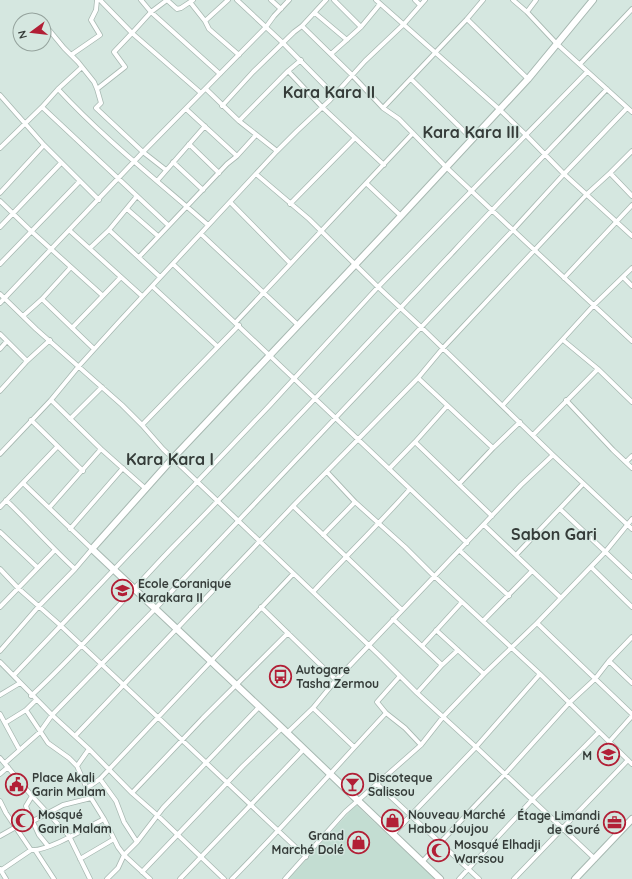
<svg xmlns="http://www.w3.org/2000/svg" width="632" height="879" viewBox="0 0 632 879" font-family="Quicksand,sans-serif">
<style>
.built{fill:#c3ddd2}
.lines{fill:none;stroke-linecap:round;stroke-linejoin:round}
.street-casing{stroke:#a7b8b1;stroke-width:5.5}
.secondary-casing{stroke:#a7b8b1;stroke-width:8}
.street{stroke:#fff;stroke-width:4}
.secondary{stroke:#fff;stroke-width:6}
.labels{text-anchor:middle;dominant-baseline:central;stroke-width:3;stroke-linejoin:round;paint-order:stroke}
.poi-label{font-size:12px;font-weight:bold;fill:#353c39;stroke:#d5e7e0;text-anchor:start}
.district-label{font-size:16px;font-weight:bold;fill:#353c39;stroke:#d5e7e0}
</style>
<rect width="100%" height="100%" fill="#d5e7e0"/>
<!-- built -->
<path class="built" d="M356 805 435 879H288Z"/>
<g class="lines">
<defs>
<path id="street" d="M141 0 151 12 220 74
M193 0 181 8 177 9 167 0 151 12 132 33 201 93
M228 0 205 21 209 29 239 55
M237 0 283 43 334 95
M271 0 281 9
M334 0 361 27
M376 0 499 109 525 134 564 174 632 236
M415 0 420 5
M513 0 527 12 556 43 632 112
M190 2 205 21
M527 12 536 0
M315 13 347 40
M467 19 528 79
M45 25 64 48 78 62 94 82 97 89 101 103 96 108 143 152 166 170
M302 26 352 75 383 108 399 119 446 167 513 230 632 341
M331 54 361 27 380 4
M71 55 100 35 91 20 96 10 97 0
M301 60 288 71 322 107 384 165
M580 64 632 9
M411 79 472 139
M58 89 82 67
M97 89 125 67 114 52 132 33 100 0
M206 89 239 121 277 151
M0 95 44 145 99 200
M222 106 253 72 294 32 302 26 326 0
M42 107 58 89C104 139 158 181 208 225
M383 108 467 19 483 0
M186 109 237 156
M239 121 288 71
M189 144 219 173
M0 148 42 107 137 196 109 230 90 248
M173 162 203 190
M610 173 632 196
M256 174 309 219 378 287 421 327 553 455 632 529
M157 181 205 126
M366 183 401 216
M0 193 44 145
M137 196 168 225
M0 201 31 231 102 295
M230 202 290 263
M290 204 355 138
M127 209 158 236
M0 227 61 163
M69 230 142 296
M109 230 160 277
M201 234 298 325
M139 257 227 164 237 156 256 135
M0 264 80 181
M173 264C271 356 369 450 467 543
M623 277 632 286
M564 278 632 205
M152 286 218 347
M0 294 36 329 122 405 142 425 163 449 379 655 417 693 476 747 595 859
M42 299 94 349
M0 303 143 152 266 27 274 16 289 0
M23 316 42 299 71 267
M236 322 413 133
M72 328 121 277
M0 334 27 361
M563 340 598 369 632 402
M0 349 7 341
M418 378 493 448
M0 391 27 361 50 340
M51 400 101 449 146 489
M566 400 613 450 632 468
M503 405 594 305 632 268
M70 419 102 387
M31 420 83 471
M142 425 239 325
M533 435 598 369
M415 442 492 516
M0 454 51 400 79 366 117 324 277 151 297 131 330 100 365 61 404 24 425 0
M626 462 632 456
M389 469 415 442 447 406
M327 472 355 502 405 547 434 576 540 674 632 764
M459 484 493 448 520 422
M6 500C30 523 51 547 75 569
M293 506 402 610
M0 507 57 447
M49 508 101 449
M560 509 632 577
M484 525 561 598
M70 529 123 468
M0 532 37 567
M323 535 355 502
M459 550 509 596
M516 555 583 484
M591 567 632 607
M0 569 18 588 60 625 306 857
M313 592C345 557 379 524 410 489
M0 607 55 550
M261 607 336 680
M393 619 442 665
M483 621 532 571
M537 623 632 714
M436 630 484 674
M422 646 462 602
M0 651 39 606 75 569 92 549 23 483
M609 661 632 683
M0 662 52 715 89 749 132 793 157 815 224 879
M14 675 270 405 378 287 587 72
M400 676 377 702 386 713 405 728 421 745
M417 693 442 665 458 650
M0 695 20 683
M31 696C82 649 126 596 173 547 268 450 361 350 454 251 504 197 556 143 607 89
M313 708 354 747
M26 710 48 743 69 758 77 766
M0 714 19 749
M5 723 26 710 36 700
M287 733 313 708 336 680 521 485 553 455
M75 736 293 506 418 378 443 348 587 194 610 173 632 151
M609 742 632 716
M89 749 77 766 91 798 104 819 118 847 124 855 118 868 107 879
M0 758 32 796 26 806 27 809 39 835 48 846
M5 763 40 732 52 715 155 609 513 230 564 174 627 108
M0 774 8 767
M100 779 116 801 124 822 137 842
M377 784 479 879
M87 788 100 779 293 574
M132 793 203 718 288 633
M32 796 69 836 90 879
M0 801 6 813 31 850
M33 821 63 805 91 798
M393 834 476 747 540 674
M0 836 16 827
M35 850 54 879
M80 859 114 839
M422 862 505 774 569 703 595 679 609 661 632 637
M0 869 6 879
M0 871 31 850C47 852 88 827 104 819
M142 872 243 766 282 728
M150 879 124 855 137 842 163 808 259 707
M180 879 304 749
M232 879C285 825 335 768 386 713
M285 879 345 812 421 745 443 717 484 674 537 623 606 551 632 519
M459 879 532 800 599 732
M514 879 628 760"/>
<path id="secondary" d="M440 879 282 728 92 549 173 458 401 216 528 79 593 0
M575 879 632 819"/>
</defs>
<!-- street casing -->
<use href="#street" class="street-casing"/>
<!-- secondary casing -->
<use href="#secondary" class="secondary-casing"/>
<!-- street -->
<use href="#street" class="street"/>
<!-- secondary -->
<use href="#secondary" class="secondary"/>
</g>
<!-- icons -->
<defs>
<symbol id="school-ring" viewBox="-11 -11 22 22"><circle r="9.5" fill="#d5e7e0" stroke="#b21f36" stroke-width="1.5"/><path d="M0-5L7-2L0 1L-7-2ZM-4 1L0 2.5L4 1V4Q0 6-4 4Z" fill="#b21f36"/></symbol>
<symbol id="bus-ring" viewBox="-11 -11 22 22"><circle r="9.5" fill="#d5e7e0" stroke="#b21f36" stroke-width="1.5"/><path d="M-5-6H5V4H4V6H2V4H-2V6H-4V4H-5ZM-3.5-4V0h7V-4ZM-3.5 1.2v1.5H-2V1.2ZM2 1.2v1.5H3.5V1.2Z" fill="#b21f36"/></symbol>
<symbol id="civic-ring" viewBox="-11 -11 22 22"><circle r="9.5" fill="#d5e7e0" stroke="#b21f36" stroke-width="1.5"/><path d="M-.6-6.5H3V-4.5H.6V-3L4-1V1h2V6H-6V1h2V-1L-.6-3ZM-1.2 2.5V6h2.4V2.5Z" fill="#b21f36"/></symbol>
<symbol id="bar-ring" viewBox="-11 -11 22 22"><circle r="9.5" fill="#d5e7e0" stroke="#b21f36" stroke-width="1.5"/><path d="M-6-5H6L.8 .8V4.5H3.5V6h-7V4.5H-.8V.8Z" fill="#b21f36"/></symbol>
<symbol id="mosque-ring" viewBox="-11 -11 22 22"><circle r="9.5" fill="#d5e7e0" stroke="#b21f36" stroke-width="1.5"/><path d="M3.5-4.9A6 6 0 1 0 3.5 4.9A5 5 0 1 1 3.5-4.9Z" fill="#b21f36"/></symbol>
<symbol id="shop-ring" viewBox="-11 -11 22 22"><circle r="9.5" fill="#d5e7e0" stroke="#b21f36" stroke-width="1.5"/><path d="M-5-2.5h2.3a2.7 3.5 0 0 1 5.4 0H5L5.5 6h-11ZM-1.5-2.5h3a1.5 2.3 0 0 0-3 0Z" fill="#b21f36"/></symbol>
<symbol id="office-ring" viewBox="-11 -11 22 22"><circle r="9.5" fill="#d5e7e0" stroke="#b21f36" stroke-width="1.5"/><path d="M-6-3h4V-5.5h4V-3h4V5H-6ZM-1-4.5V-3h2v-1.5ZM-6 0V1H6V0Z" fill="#b21f36"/></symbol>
</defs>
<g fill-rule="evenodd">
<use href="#school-ring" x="110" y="578" width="25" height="25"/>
<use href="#bus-ring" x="268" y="664" width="25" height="25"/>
<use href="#school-ring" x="596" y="742" width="25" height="25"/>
<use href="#civic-ring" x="4" y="772" width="25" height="25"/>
<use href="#bar-ring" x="340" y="772" width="25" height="25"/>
<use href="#mosque-ring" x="10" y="808" width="25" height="25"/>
<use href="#shop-ring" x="380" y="808" width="25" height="25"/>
<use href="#office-ring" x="602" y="810" width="25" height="25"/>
<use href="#shop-ring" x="346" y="830" width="25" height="25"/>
<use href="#mosque-ring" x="426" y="838" width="25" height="25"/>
</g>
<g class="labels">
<!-- poi labels -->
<g class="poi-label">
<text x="138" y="583">Ecole Coranique<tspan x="138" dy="14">Karakara II</tspan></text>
<text x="296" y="669">Autogare<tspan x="296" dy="14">Tasha Zermou</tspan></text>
<text x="592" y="755" text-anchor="end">M</text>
<text x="32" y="777">Place Akali<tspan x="32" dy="14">Garin Malam</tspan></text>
<text x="368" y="777">Discoteque<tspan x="368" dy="14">Salissou</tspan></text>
<text x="38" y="814">Mosqué<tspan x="38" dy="14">Garin Malam</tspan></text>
<text x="408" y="814">Nouveau Marché<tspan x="408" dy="14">Habou Joujou</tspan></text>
<text x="600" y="815" text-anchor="end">Étage Limandi<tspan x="600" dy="14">de Gouré</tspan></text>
<text x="344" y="835" text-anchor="end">Grand<tspan x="344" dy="14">Marché Dolé</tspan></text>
<text x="454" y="844">Mosqué Elhadji<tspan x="454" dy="14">Warssou</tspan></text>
</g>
<!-- district labels -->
<g class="district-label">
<text x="329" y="92">Kara Kara II</text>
<text x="471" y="132">Kara Kara III</text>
<text x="170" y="459">Kara Kara I</text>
<text x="554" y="534">Sabon Gari</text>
</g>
</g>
<!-- north arrow -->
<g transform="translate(32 32) rotate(255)"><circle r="19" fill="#d5e7e0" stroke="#95a39d"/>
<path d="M0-3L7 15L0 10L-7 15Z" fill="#b21f36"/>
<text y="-6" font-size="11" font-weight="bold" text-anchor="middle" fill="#353c39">N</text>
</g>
</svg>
